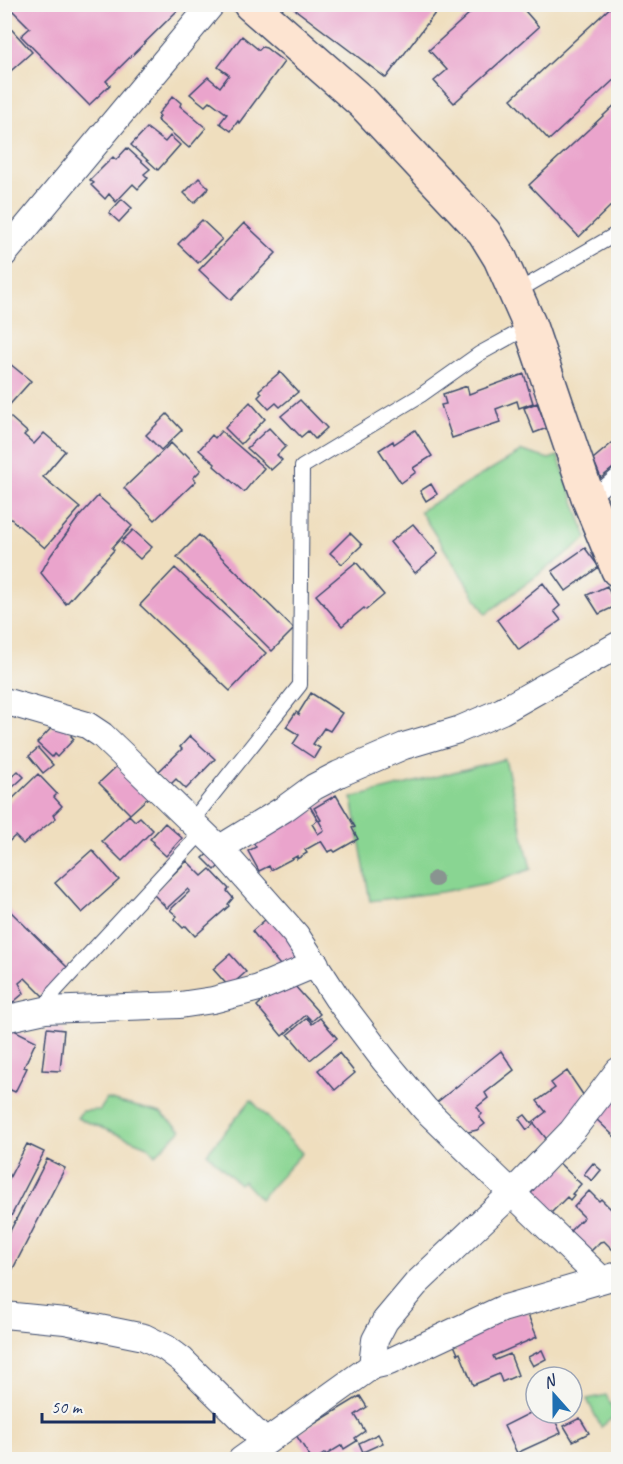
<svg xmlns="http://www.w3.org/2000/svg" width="623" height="1464" viewBox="0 0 623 1464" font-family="Caveat,sans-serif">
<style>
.green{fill:#89d592;stroke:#528278;stroke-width:1.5}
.building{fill:#eaa4cc}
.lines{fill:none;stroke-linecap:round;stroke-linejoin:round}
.lane-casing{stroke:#3b496c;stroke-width:16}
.street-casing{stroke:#3b496c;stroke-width:28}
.secondary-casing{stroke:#3b496c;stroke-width:36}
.lane{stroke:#fff;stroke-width:14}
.street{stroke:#fff;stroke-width:26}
.secondary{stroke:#fde4d1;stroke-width:33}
.tree{fill:#899490}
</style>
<rect width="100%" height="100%" fill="#f6f6f2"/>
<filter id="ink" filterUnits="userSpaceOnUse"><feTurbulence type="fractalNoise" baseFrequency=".0167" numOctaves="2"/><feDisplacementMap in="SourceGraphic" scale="12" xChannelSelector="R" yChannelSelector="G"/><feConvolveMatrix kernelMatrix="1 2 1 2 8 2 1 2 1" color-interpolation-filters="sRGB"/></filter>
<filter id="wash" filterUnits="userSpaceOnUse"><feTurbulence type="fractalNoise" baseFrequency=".008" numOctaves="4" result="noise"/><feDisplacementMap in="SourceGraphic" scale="24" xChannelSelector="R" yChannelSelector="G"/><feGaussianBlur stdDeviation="1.35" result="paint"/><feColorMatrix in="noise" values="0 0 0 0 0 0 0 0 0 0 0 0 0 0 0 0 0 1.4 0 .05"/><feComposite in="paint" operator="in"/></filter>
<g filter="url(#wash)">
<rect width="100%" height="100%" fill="#efdebe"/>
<!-- green -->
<path class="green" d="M522 451 549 459 558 456 587 538 486 614 420 511Z
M505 759 531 869 495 882 441 892 370 901 352 798Z
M107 1099 161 1113 181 1130 155 1155 147 1146 77 1118 82 1111 100 1110Z
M251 1100 302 1153 260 1199 243 1181 239 1184 207 1153Z
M606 1395 616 1415 601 1427 587 1399Z"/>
<g id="blocks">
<!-- building -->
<path class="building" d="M14 4H184L106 81 110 85 89 105 21 36 30 28 10 8Z
M288 4H442L386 78Z
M480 4H519L539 27 454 103 434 81 447 70 429 50Z
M614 4H618V76L549 140 511 99Z
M4 21 32 52 4 77Z
M242 36 259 50 262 47 266 48 284 62 239 123 238 121 231 131 220 123 227 114 210 101 205 106 190 94 208 77 220 87 229 75 218 67Z
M173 96 181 103 180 106 206 128 189 148 157 120 160 116 158 114Z
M618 102V199L579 237 529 185Z
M147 128 165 142 170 136 180 145 158 170 131 145Z
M127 148 150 169 144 174 148 178 138 189 133 184 116 202 109 194 105 199 91 185 94 183 90 180 113 157 116 160Z
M199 178 209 188 194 203 184 193Z
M122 199 132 208 119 222 109 213Z
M202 220 222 239 198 263 178 244Z
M244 223 276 253 231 300 199 270Z
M4 359 31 381 4 411Z
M280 372 298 392 280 407 276 403 269 409 258 397 262 393 259 390Z
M524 374 533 403 519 408 517 401 496 409 500 422 452 438 441 405 446 404 443 394 467 386 469 394Z
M300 400 327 428 315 439 308 431 301 437 281 416Z
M250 402 265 419 241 444 225 428Z
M537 403 547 428 534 433 524 408Z
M167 414 182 430 161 450 146 435Z
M10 417 27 432 24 435 34 444 44 433 65 451 43 477 80 508 45 548 4 513V423Z
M269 428 286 446 277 455 282 460 271 470 247 448Z
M415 430 432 456 413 468 416 472 401 483 379 450 393 441 394 444Z
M221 431 264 468 244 492 214 466 215 464 199 450 212 435 215 438Z
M618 438V464L601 478 593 459Z
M171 443 183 455 185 453 201 470 193 478 196 481 155 520 124 488Z
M431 484 437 494 426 501 420 491Z
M98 496 132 526 112 548 114 550 66 604 41 573 51 555 78 518Z
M413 524 438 554 415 573 390 542Z
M133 530 152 547 140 559 121 542Z
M350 533 362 545 342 564 330 553Z
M199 535 294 629 272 651 177 557Z
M585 548 599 567 566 591 552 571Z
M356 562 384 595 366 610 364 608 342 626 316 595Z
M175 568 266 653 230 691 140 605Z
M543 583 560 606 554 611 561 620 519 650 497 620Z
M607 586 616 606 599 614 587 595Z
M311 693 342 713 330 731 324 728 313 744 320 748 314 758 293 744 299 735 286 727 296 712 300 715 298 714Z
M58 721 72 734 71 736 74 739 57 757 54 754 52 757 37 743Z
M190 736 215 759 186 789 176 779 169 786 156 774 182 749 180 747Z
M38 748 53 765 43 773 29 756Z
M117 766 151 795 130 814 99 783Z
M18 771 24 777 13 787 7 781Z
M38 774 57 794 54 797 62 806 53 815 56 818 23 844 15 836 4 846V807Z
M336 795 355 827 352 828 358 839 335 852 333 850 328 852 321 841 305 850 307 853 297 859V856L271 870 269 866 259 871 248 851 256 847 249 836 308 803 318 820 312 824 318 834 324 830 319 821 321 820 314 808Z
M129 815 135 821 140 817 153 830 122 861 102 841Z
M165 823 182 838 166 856 153 844 154 842 150 839Z
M92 850 119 880 82 913 55 883Z
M212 850 224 861 215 870 203 858Z
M187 861 202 876 210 869 229 889 227 891 233 898 228 904 229 906 195 936 186 926 183 928 174 919 177 916 170 910 190 891 188 889 167 908 153 894Z
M4 905 70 970 43 996 25 978 19 983 24 993 4 1010V955L8 952 4 949Z
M272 914 304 953 284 970 252 931Z
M230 954 246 972 229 987 213 969Z
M293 984 320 1014 312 1021 306 1015 282 1036 257 1006 271 993Z
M307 1018 312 1024 320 1018 337 1038 310 1060 288 1034Z
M47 1028 64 1030 60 1071 42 1070Z
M4 1029 11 1032 12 1029 36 1041 24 1067 27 1068 15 1092 4 1087Z
M501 1051 514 1070 485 1093 488 1098 477 1107 482 1114 479 1117 485 1124 477 1130 464 1133 436 1103Z
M339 1053 355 1073 335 1090 318 1070Z
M567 1071 586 1099 549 1142 533 1122 546 1112 537 1101 555 1088 551 1083Z
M618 1092V1140L594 1117Z
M525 1115 533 1125 527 1130 519 1119Z
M27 1144 44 1152 4 1230V1188Z
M47 1159 65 1168 4 1286V1243Z
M557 1161 581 1184 572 1194 574 1195 570 1200 567 1197 551 1213 530 1194 533 1191 529 1188Z
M593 1163 601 1170 592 1181 584 1174Z
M589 1191 599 1201 601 1199 618 1216V1255L604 1241 600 1242 591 1251 570 1231 584 1217 574 1207Z
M526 1310 537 1337 493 1356 495 1360 510 1354 518 1375 502 1382 499 1374 473 1385 460 1353 458 1354 451 1338Z
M542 1350 546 1359 533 1366 528 1357Z
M360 1396 367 1407 355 1415 365 1431 355 1438 357 1441 344 1449 342 1445 326 1455 325 1453 315 1460H312L296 1435Z
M536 1410V1413H556L557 1415 553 1416 561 1433 517 1453 504 1426Z
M580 1418 589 1433 573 1441 564 1426Z
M378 1434 383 1443 363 1452 359 1443Z"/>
</g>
</g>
<g filter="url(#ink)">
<use href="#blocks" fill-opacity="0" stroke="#3b496c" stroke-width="1.5"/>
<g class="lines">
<defs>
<path id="lane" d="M516 292 618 233
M589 500 618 475
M191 822 300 685 302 467 421 395 479 354 530 326
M45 1010 55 991 202 832"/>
<path id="street" d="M4 254 212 4
M4 701 87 725 102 735 126 758 222 851 296 935 337 998 384 1060 425 1109 601 1279
M222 851 230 842 284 809 314 787 339 774 404 746 458 730 502 711 618 645
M4 1019 45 1010 180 1005 213 1000 259 988 316 964
M4 1315 65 1321 144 1337 166 1348 182 1360 265 1442
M372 1366 375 1340 385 1321 416 1284 511 1194 572 1131 618 1071
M241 1460 372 1366 389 1362 502 1309 615 1276"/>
<path id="secondary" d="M250 4 363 103 484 232 500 258 530 326 589 500 618 570"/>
</defs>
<!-- lane casing -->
<use href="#lane" class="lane-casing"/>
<!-- street casing -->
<use href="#street" class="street-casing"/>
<!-- secondary casing -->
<use href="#secondary" class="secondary-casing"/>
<!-- lane -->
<use href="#lane" class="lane"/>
<!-- street -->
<use href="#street" class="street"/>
<!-- secondary -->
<use href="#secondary" class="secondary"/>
</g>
<!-- trees -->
<circle class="tree" cx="435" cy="879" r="8"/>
</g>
<!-- margin -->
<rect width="623" height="1464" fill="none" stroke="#f6f6f2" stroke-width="24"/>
<!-- north arrow -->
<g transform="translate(554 1395) rotate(339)"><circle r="28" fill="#f6f6f2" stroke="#9ea6b7" stroke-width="1.5"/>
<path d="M0-4.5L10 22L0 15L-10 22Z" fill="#1f6fb2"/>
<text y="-9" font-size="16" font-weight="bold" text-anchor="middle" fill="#1b2f5e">N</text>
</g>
<!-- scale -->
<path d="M42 1413v9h172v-9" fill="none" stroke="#1b2f5e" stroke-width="3"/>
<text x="51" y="1413" font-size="18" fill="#1b2f5e" stroke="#f6f6f2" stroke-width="4.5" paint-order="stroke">50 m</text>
</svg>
